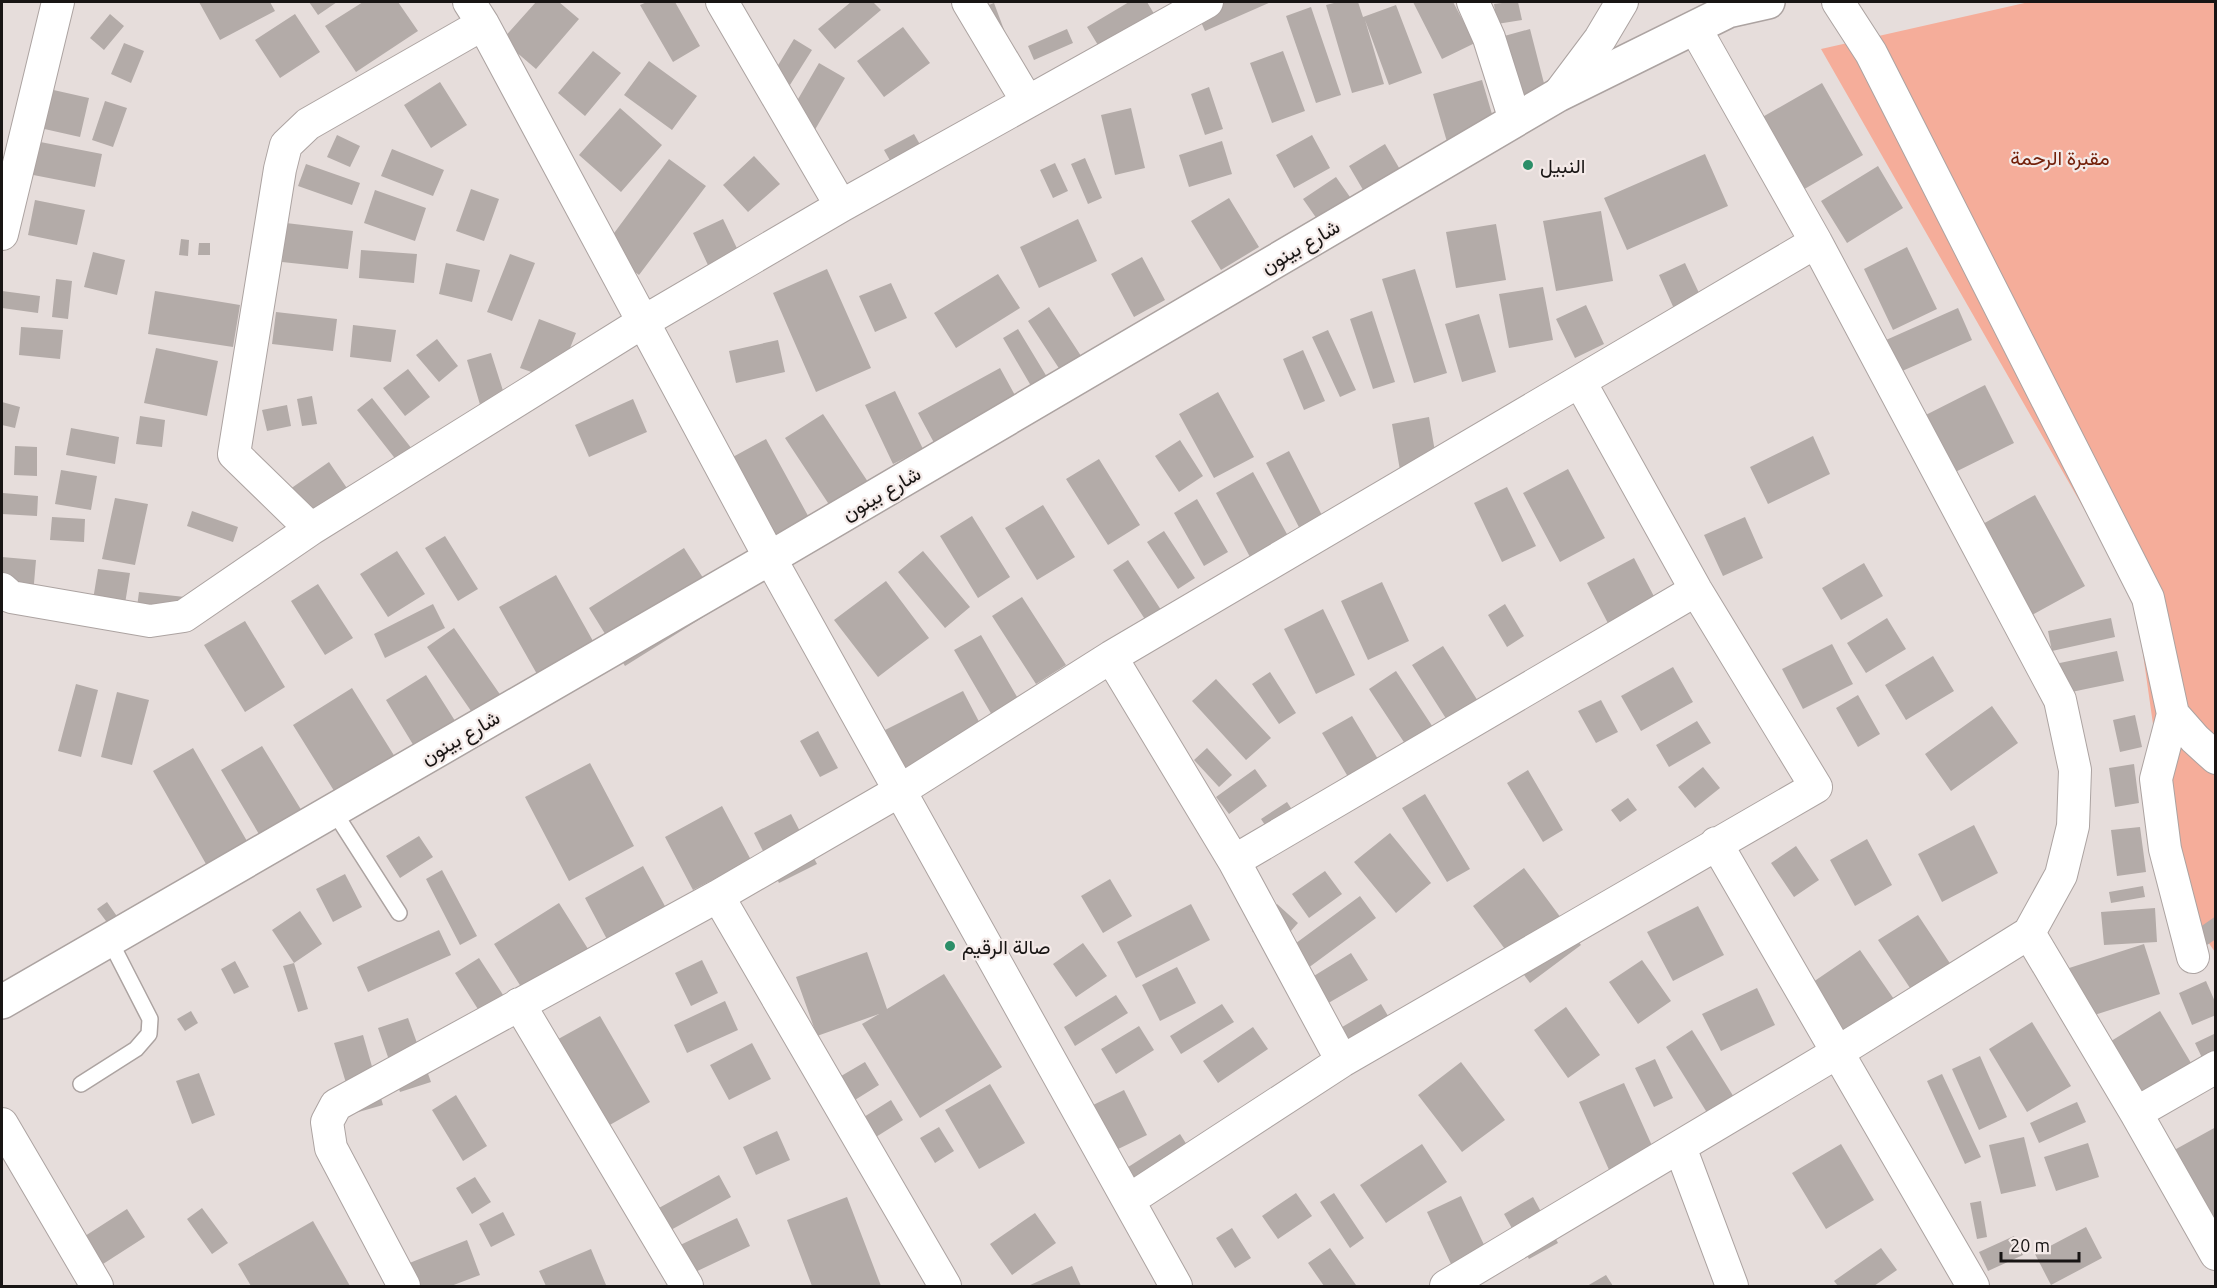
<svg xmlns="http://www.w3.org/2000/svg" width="2217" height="1288" viewBox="0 0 2217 1288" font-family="Ubuntu,Vazirmatn,sans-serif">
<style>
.green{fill:#f5ad9a}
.building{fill:#b3aba8}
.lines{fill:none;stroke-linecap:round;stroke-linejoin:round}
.lane-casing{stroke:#aca3a1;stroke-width:18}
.street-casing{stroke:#aca3a1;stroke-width:34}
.secondary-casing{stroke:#aca3a1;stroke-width:36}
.lane{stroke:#fff;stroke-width:15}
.street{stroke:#fff;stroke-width:32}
.secondary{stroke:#fff;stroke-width:33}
.poi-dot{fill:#2c8e68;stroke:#f4eae8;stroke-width:2}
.labels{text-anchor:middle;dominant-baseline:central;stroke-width:4.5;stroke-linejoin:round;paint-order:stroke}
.park-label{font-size:20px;fill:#721f08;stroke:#f4eae8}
.poi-label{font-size:20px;fill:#181514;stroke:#f4eae8;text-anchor:start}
.street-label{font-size:20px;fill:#181514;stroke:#f4eae8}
</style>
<rect width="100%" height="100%" fill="#e6dddb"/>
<!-- green -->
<path class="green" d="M2029 2H2215V952L2186 911 2159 766 2135 598 1821 49Z"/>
<!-- building -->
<path class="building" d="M199 2H270L275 11 220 40Z
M309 2H337L318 15Z
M363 2H398L418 31 356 72 325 26Z
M536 2H559L579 19 536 69 502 40Z
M647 2H675L700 46 673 62 640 5Z
M851 2H873L881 10 835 49 818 29Z
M1129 2H1147L1165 32 1110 65 1087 27Z
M1192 2H1271L1205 31Z
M1338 2H1358L1363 17 1396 5 1422 73 1389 85 1365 20 1384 84 1352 93 1326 5Z
M1413 2H1453L1475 43 1442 59Z
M1510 2H1518L1522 20 1497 24 1494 4Z
M994 3 1006 35 988 42 976 10Z
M1311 7 1341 95 1316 103 1286 16Z
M110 14 124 26 104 50 90 38Z
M295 14 320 52 280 78 255 40Z
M903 27 930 63 884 97 857 61Z
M1067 29 1073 43 1034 60 1028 46Z
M1530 29 1546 91 1513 99 1497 38Z
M794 39 812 50 783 96 766 85Z
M124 43 144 51 131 83 111 74Z
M593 51 621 73 585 116 558 93Z
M1283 51 1305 111 1272 123 1250 63Z
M649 61 697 96 672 130 624 95Z
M819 63 845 78 809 140 783 125Z
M1482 80 1499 138 1450 152 1433 94Z
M440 82 467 125 431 148 404 105Z
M1822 83 1863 155 1801 191 1759 119Z
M1209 87 1223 129 1205 135 1191 94Z
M49 89 89 98 80 137 40 128Z
M105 101 127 108 113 147 92 140Z
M620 108 662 145 621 192 579 155Z
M1131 108 1145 168 1115 175 1101 115Z
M914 134 926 155 896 171 884 150Z
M337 135 360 146 350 167 327 157Z
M1312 135 1330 168 1294 188 1276 155Z
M30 140 102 154 95 187 23 173Z
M1222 141 1232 174 1189 187 1179 155Z
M1385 144 1405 178 1369 200 1349 166Z
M392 149 444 170 433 196 381 176Z
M1705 154 1728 206 1627 250 1604 198Z
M754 156 780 184 748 212 723 185Z
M1085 158 1102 198 1088 204 1071 164Z
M669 159 706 186 639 275 603 248Z
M1055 163 1068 191 1053 198 1040 170Z
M306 164 360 183 352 205 298 186Z
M1878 166 1903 208 1847 243 1821 201Z
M1336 177 1357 207 1324 229 1303 199Z
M471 189 499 199 484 241 456 231Z
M375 190 426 208 415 241 364 223Z
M1229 198 1259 247 1221 270 1191 221Z
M35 200 85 210 77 245 28 235Z
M1601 211 1613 281 1556 291 1543 221Z
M723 219 744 263 714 278 693 233Z
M1078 219 1097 261 1039 288 1020 247Z
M286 223 353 231 348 269 282 262Z
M1496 224 1506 280 1456 288 1446 232Z
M181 239 189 240 188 256 179 255Z
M199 243H210V255H198Z
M1907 247 1937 309 1893 330 1864 269Z
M361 250 417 254 414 283 359 278Z
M93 252 125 260 117 295 84 287Z
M510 254 535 263 512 321 487 312Z
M1142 257 1165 300 1134 317 1111 274Z
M446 263 480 270 472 302 439 294Z
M1685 263 1706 308 1679 320 1659 275Z
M827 269 871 368 816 392 773 293Z
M1415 269 1447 373 1414 383 1382 279Z
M998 274 1020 308 956 348 934 313Z
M56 279 72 281 68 319 52 317Z
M891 283 907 318 875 332 859 296Z
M1543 287 1553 340 1509 348 1499 294Z
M2 291 40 296 38 313 2 308Z
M155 291 240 305 233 347 148 334Z
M1586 305 1604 344 1575 358 1556 319Z
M1049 307 1085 362 1064 376 1028 321Z
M1958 308 1972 340 1900 372 1886 340Z
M1372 311 1395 382 1373 389 1350 319Z
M276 312 337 319 333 351 272 344Z
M1479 314 1496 372 1462 382 1445 324Z
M539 319 576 333 557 381 520 368Z
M353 325 396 330 391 362 350 357Z
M21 327 63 330 60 359 19 355Z
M1018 329 1050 382 1034 391 1003 338Z
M1328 330 1356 390 1340 397 1312 337Z
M437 339 458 366 439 382 416 355Z
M778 340 785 372 736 383 729 351Z
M156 348 218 361 207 416 144 403Z
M1303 350 1325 401 1304 410 1283 359Z
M491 353 506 400 481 408 467 360Z
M1000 368 1022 408 939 452 918 413Z
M408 369 430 397 405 416 383 388Z
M1985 385 2014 443 1929 485 1900 428Z
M895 391 923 449 893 464 865 405Z
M1218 392 1254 457 1214 478 1179 414Z
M312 396 317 424 302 426 297 399Z
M372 398 423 463 408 475 357 410Z
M633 399 647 432 589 457 575 425Z
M2 402 20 407 15 428 2 425Z
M287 405 291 426 267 431 262 410Z
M823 414 872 488 834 512 785 438Z
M140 416 165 420 162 447 136 444Z
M1429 417 1438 469 1401 476 1392 424Z
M71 428 119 437 115 464 66 455Z
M1813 436 1830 474 1768 504 1750 467Z
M766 439 818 534 773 559 720 464Z
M1180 440 1203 476 1179 492 1155 456Z
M15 446 37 447V476L14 475Z
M1289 451 1327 525 1304 537 1266 463Z
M1099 459 1140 525 1108 545 1066 479Z
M329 462 360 507 310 541 280 496Z
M1568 469 1605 538 1560 562 1523 493Z
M61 470 97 476 91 510 55 504Z
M1253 472 1288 536 1250 557 1216 493Z
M1507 487 1536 546 1502 562 1474 503Z
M3 493 38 496 37 516 2 514Z
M2035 495 2085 586 2032 615 1981 525Z
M115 498 148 504 135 565 102 559Z
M1197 499 1228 552 1204 566 1174 513Z
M1043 505 1075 557 1037 580 1005 528Z
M192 511 238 527 233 542 187 526Z
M972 516 1010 577 978 598 940 536Z
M52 517 85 519 84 542 50 540Z
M1745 517 1763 558 1723 576 1704 535Z
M1164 531 1195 578 1178 589 1147 542Z
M445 536 478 589 458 601 425 548Z
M684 548 721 606 625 666 589 608Z
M397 551 425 594 388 617 360 574Z
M923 551 970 607 945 628 898 572Z
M2 557 36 560 33 595 2 592Z
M1634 558 1659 606 1612 631 1587 583Z
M1128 560 1177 634 1161 644 1113 570Z
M1864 563 1883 596 1841 620 1822 588Z
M98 569 130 573 123 616 91 612Z
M556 575 607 666 550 697 499 607Z
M886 581 929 638 878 677 834 620Z
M1382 582 1409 641 1368 660 1341 601Z
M318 584 353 638 325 655 291 601Z
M139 592 194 598 136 615Z
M1022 597 1066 665 1036 684 992 616Z
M433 604 445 628 385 658 374 634Z
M1505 604 1524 636 1507 647 1488 615Z
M1323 609 1355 675 1316 694 1284 629Z
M1887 618 1906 649 1866 673 1847 643Z
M2111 618 2115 637 2052 651 2048 631Z
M245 621 285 687 245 712 204 645Z
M454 628 508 706 480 724 427 647Z
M981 635 1023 707 996 722 954 650Z
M1832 644 1853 684 1803 709 1782 669Z
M1443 646 1483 709 1452 728 1412 665Z
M2117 651 2124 681 2062 694 2055 664Z
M1933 656 1954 691 1906 720 1885 685Z
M1673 667 1693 702 1641 731 1621 696Z
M1396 671 1446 747 1419 765 1369 689Z
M1270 672 1296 713 1279 724 1252 684Z
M426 675 464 735 423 761 386 700Z
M1216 679 1271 738 1246 760 1192 701Z
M76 684 98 690 81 757 58 751Z
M352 688 405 773 346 810 293 725Z
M963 691 988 739 909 778 885 730Z
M117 692 149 700 132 765 101 757Z
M1858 695 1880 734 1858 747 1836 708Z
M1601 700 1618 732 1596 743 1578 711Z
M1992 706 2018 743 1951 791 1925 754Z
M2135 715 2142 747 2120 752 2113 720Z
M1352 716 1390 779 1360 797 1322 733Z
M1697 721 1711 743 1669 767 1656 745Z
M818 731 838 768 820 777 800 741Z
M262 746 308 821 266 846 221 770Z
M193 748 251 848 210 871 153 771Z
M1207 748 1232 775 1219 787 1194 760Z
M590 763 634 846 569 881 525 797Z
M2134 764 2139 803 2115 807 2109 768Z
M1703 767 1720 788 1695 808 1678 787Z
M1255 769 1267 786 1229 814 1216 797Z
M1528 770 1563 830 1543 842 1507 783Z
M1425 794 1470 869 1447 882 1402 808Z
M1628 798 1637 810 1620 822 1611 810Z
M1287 802 1303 826 1277 843 1261 819Z
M722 806 751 860 693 890 665 837Z
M791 814 817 864 779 883 754 833Z
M1974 825 1998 873 1942 902 1918 854Z
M2140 827 2146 872 2117 876 2111 830Z
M1390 833 1431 883 1396 913 1354 862Z
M419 836 433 857 400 878 386 856Z
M1867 839 1892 885 1855 906 1830 860Z
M1796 846 1819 880 1794 897 1771 863Z
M643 866 677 928 618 960 585 898Z
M1524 868 1581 945 1530 983 1473 906Z
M442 870 477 936 460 945 426 879Z
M1325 871 1342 894 1309 918 1292 894Z
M345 874 362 907 333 922 316 889Z
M1110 879 1132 916 1103 933 1081 896Z
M2143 886 2145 897 2111 903 2109 892Z
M1360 896 1376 918 1304 971 1288 949Z
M107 902 121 922 112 929 97 909Z
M559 903 595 960 530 1001 494 944Z
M1191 904 1210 940 1136 978 1117 942Z
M1277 904 1298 923 1274 950 1252 931Z
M1698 906 1724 955 1673 981 1647 932Z
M2155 908 2157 942 2104 945 2101 912Z
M300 911 322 944 294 963 272 930Z
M1918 915 1959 977 1920 1003 1878 940Z
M2216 916V939L2204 947 2193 932Z
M439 930 451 955 368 992 357 967Z
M1083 943 1107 976 1076 997 1053 964Z
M2144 944 2160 994 2082 1019 2066 969Z
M1860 950 1907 1018 1844 1061 1797 993Z
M867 952 887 1009 944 974 1002 1067 920 1118 862 1024 879 1014 817 1036 796 977Z
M1351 953 1368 980 1325 1005 1309 979Z
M479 958 513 1010 488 1025 455 973Z
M702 960 718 993 691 1006 675 973Z
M1642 960 1671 1001 1638 1024 1609 982Z
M235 961 249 987 234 994 221 969Z
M294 963 308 1009 298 1012 283 966Z
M1177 967 1196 1003 1160 1021 1142 985Z
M2206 981 2216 1004V1015L2192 1025 2179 993Z
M1757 988 1775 1025 1721 1051 1702 1014Z
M1116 995 1128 1013 1075 1046 1064 1027Z
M725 1001 738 1030 687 1053 674 1025Z
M1222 1004 1234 1022 1181 1054 1170 1036Z
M1381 1004 1394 1026 1340 1058 1327 1036Z
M1566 1007 1600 1055 1568 1078 1534 1030Z
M191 1011 198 1023 185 1031 177 1019Z
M2160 1011 2197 1073 2139 1107 2103 1046Z
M600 1016 650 1102 601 1130 551 1043Z
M408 1018 431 1082 400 1092 378 1028Z
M2032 1022 2071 1086 2027 1112 1989 1049Z
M1139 1026 1154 1050 1116 1074 1101 1049Z
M1253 1027 1268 1049 1218 1083 1203 1061Z
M1692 1030 1742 1110 1716 1127 1666 1047Z
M2214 1034 2216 1057 2204 1062 2195 1043Z
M363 1035 383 1105 355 1113 334 1043Z
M752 1043 771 1079 729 1100 710 1065Z
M1980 1056 2007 1117 1979 1130 1952 1069Z
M1655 1059 1673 1098 1654 1107 1635 1068Z
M865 1062 879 1085 834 1113 819 1089Z
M1461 1062 1505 1120 1462 1152 1418 1095Z
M199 1073 215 1115 192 1124 176 1081Z
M1942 1074 1981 1157 1965 1164 1927 1081Z
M1624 1083 1662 1168 1617 1188 1579 1102Z
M990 1084 1025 1143 979 1169 945 1110Z
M1124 1090 1147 1135 1112 1152 1089 1107Z
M456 1095 487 1146 463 1161 432 1110Z
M891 1100 903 1120 860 1147 848 1127Z
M2077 1102 2086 1122 2039 1143 2030 1123Z
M939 1127 954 1151 935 1163 920 1138Z
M2216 1127V1221L2158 1159Z
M777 1131 790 1160 756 1175 743 1147Z
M1180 1134 1201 1167 1145 1201 1125 1169Z
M2024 1137 2036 1186 2001 1194 1989 1145Z
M2088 1143 2099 1177 2056 1191 2044 1157Z
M1422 1144 1447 1182 1386 1223 1360 1185Z
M1841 1144 1874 1200 1826 1229 1792 1173Z
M719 1175 731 1197 669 1231 657 1209Z
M475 1177 491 1202 472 1214 456 1188Z
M1296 1193 1312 1216 1278 1239 1262 1216Z
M1334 1193 1364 1238 1350 1248 1320 1202Z
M1461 1196 1486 1249 1451 1264 1427 1212Z
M847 1197 881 1286H812L787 1220Z
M1533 1197 1558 1243 1529 1259 1504 1214Z
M1981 1201 1987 1237 1977 1239 1970 1203Z
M202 1208 228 1243 212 1254 187 1219Z
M127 1209 145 1237 103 1264 85 1236Z
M503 1212 515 1235 491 1247 479 1224Z
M1035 1213 1056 1243 1012 1275 990 1244Z
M737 1218 750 1246 689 1275 676 1247Z
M313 1221 350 1286H251L238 1264Z
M2086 1227 2102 1258 2051 1285 2035 1254Z
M1232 1228 1251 1258 1235 1268 1216 1238Z
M2014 1236 2023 1255 1988 1271 1979 1252Z
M467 1240 480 1275 451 1286H416L407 1264Z
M1330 1248 1356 1285 1355 1286H1324L1308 1263Z
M1881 1248 1897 1270 1874 1286H1838L1834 1281Z
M591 1249 606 1285 546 1286 539 1271Z
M1072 1266 1081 1286H1028Z
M1606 1275 1613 1286H1587Z"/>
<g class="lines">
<defs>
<path id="lane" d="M333 810 399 913
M81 1084 136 1049 149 1034 150 1019 109 939"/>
<path id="street" d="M469 2 483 24 770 558 1176 1286
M722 2 841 206
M968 2 1027 101
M1473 2 1489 38 1515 120
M1838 2 1871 53 2148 598 2173 714 2195 739 2216 758
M1558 95 1600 39 1622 2
M2 234 58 2
M311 529 234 454 280 169 286 145 308 124 483 24
M2 589 11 597 150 621 184 616 311 529 643 322 841 206 1207 2
M1111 657 1234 861 1342 1061
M2173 714 2156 779 2165 849 2193 957
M1716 843 1973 1286
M1234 861 1696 590
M718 896 945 1286
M2029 933 2136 1113 2216 1254
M519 1004 687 1286
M2136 1113 2216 1067
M2 1124 97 1286
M1680 1147 1732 1286
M1129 1200 1342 1061 1816 787 1696 590 1580 382
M404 1286 331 1148 327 1122 336 1105 718 896 901 790 1111 657 1816 242
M1446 1286 1838 1052 2029 933 2061 875 2073 826 2075 770 2060 700 1816 242 1695 28"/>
<path id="secondary" d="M2 1002 770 558 1558 95 1728 11 1768 2"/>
</defs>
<!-- lane casing -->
<use href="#lane" class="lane-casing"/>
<!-- street casing -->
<use href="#street" class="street-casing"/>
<!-- secondary casing -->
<use href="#secondary" class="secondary-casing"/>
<!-- lane -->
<use href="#lane" class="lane"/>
<!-- street -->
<use href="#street" class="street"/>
<!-- secondary -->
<use href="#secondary" class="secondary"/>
</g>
<!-- markers -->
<g class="poi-dot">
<circle cx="1528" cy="165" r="6"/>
<circle cx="950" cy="946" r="6"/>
</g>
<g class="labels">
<!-- park labels -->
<g class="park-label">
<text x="2060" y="157">مقبرة الرحمة</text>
</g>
<!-- poi labels -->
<g class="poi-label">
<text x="1540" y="165">النبيل</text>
<text x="962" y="946">صالة الرقيم</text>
</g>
<!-- street labels -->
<g class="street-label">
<text transform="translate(1300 246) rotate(-30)">شارع بينون</text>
<text transform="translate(881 493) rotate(-30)">شارع بينون</text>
<text transform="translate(460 737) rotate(-30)">شارع بينون</text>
</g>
</g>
<!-- border -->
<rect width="2217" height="1288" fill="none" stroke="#181514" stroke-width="6"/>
<!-- scale -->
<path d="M2001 1252v9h78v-9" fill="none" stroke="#181514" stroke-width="3"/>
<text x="2010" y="1252" font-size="18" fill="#181514" stroke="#f4eae8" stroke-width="4.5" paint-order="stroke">20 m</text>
</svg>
